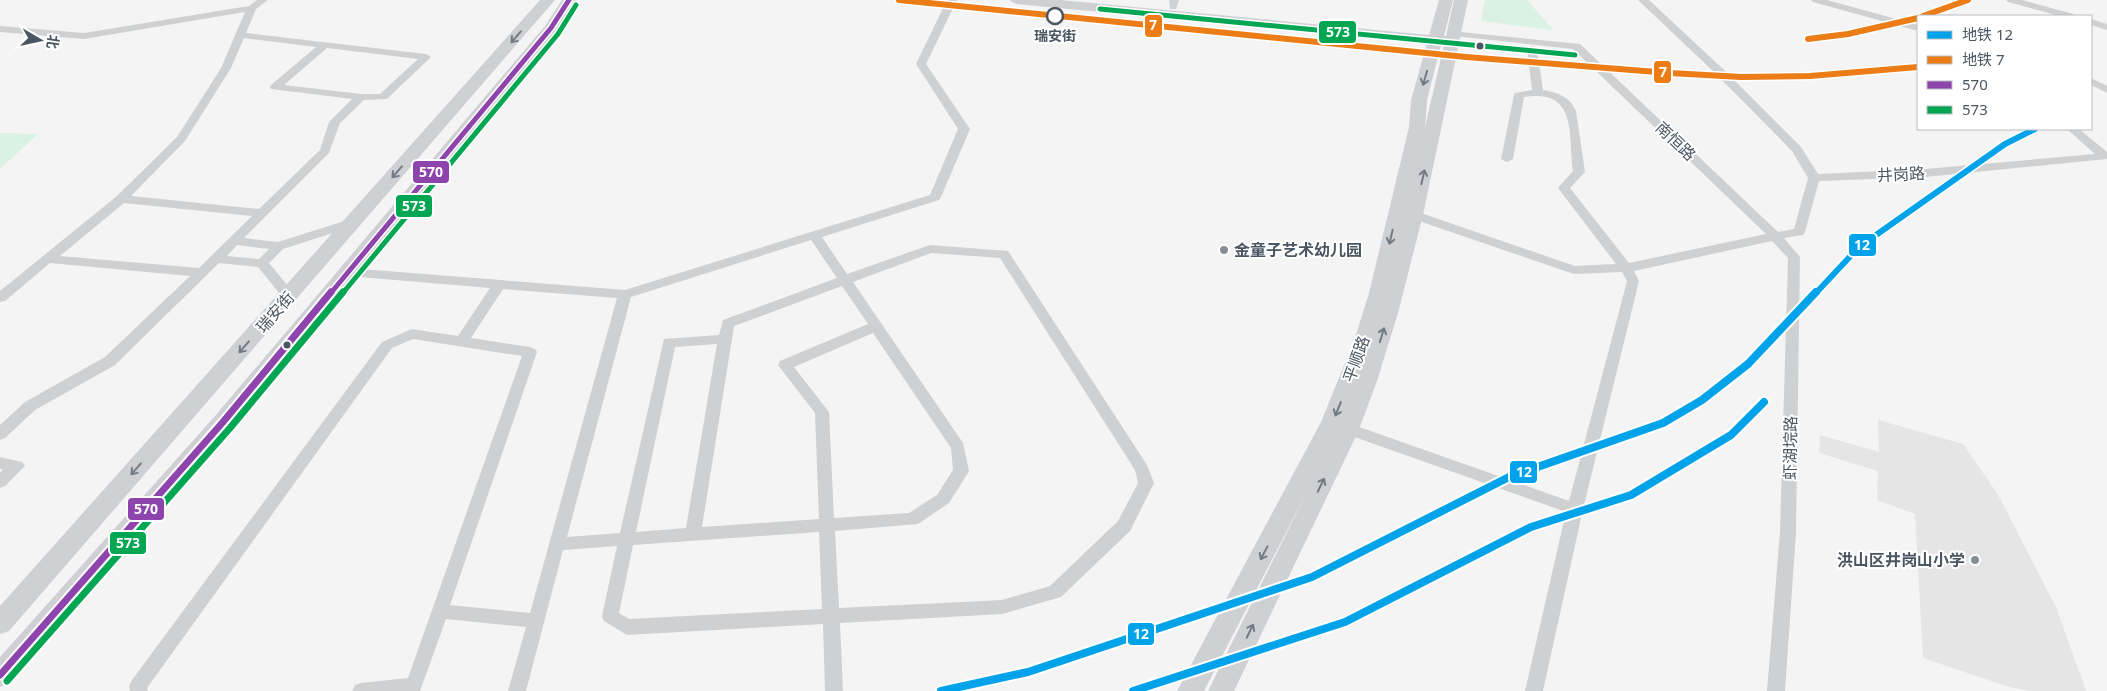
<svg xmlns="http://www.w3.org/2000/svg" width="2107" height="691" viewBox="0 0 2107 691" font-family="'Noto Sans','Noto Sans SC',sans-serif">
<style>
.education{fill:#e6e5e6}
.green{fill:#d9f2e3}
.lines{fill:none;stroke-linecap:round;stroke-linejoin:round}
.street{fill:#ced0d2;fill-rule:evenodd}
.secondary{fill:#ced0d4;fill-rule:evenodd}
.bus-1-far1-casing{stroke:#fff;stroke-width:8}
.bus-1-casing{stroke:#fff;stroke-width:11}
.bus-2-far1-casing{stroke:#fff;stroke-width:8}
.bus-2-casing{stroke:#fff;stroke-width:11}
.bus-1-far1{stroke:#8e44ad;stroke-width:5}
.bus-1{stroke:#8e44ad;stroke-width:7}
.bus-2-far1{stroke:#00a651;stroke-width:5}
.bus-2{stroke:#00a651;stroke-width:7}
.metro-1-far1-casing{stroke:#fff;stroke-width:9}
.metro-1-casing{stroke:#fff;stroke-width:12}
.metro-2-casing{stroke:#fff;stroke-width:9}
.metro-1-far1{stroke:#00a3e9;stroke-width:6}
.metro-1{stroke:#00a3e9;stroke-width:8}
.metro-2{stroke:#eb7c16;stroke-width:6}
.oneway{stroke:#727b84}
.stop-dot{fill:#fff;stroke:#4a5661;stroke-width:2.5}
.bus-dot{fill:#4a5661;stroke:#fff;stroke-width:2}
.poi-dot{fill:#868d94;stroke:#fff;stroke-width:2}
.labels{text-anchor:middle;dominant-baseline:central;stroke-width:4;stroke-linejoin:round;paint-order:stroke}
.far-stop-label{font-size:14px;font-weight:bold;fill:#4a5661;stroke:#fff}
.street-label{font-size:16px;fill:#4a5661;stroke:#fff}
.poi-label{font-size:16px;font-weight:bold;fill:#4a5661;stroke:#fff;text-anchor:start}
.line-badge{stroke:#fff;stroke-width:2}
.badge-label{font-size:14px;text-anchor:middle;font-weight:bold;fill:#fff}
</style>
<rect width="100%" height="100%" fill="#f4f4f4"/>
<!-- education -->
<path class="education" d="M1878 420 1963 444 1997 493 2056 607 2086 691H2030L2009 687 1923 658 1915 514 1877 500 1878 471 1819 453 1820 435 1879 452Z"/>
<!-- green -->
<path class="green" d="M1485 0H1527L1553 30 1481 21Z
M0 133 38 134 0 169Z"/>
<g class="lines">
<!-- street -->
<path class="street" d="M257 0H268L256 9 246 33 426 54 431 57 387 99 364 100 340 123 329 153 244 238 278 242 354 218 360 222 358 225 283 249 269 263 294 293 296 296 294 299H284L258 267 219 263 115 365 35 410 5 438 0 440V425L25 402 105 357 190 276 50 263 5 301 0 302V291L117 196 177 137 221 68 245 12 84 39 0 32V26L84 33 249 6ZM244 38 316 47 271 85 270 87 271 89 352 99 329 122 320 150 259 209 131 196 185 141 231 68ZM327 48 418 59 380 94H361L284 85ZM124 203 252 216 199 268 60 256ZM237 245 269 249 259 259 227 256Z
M947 0H957L926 64 970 129 941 197 939 200 822 237 847 274 930 245 1008 251 1147 465 1154 483 1130 531 1061 597 1002 614 840 623 843 691H825L823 624 627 635 604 621 602 616 617 546 563 550 526 691H508L526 627 446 619 420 691H352L355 685 361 683 408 678 522 356 413 339 392 348 147 688 148 691H130L129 686 132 680 382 342 412 329 458 336 490 288 348 276 342 272 343 269 348 268 625 290 930 195 958 129 916 64ZM811 240 837 278 723 320 719 335 664 339 620 533 567 537 631 297ZM931 253 1000 258 1135 470 1138 483 1118 521 1050 586 1002 600 839 608 835 531 918 524 949 503 969 471 963 443 853 282ZM842 286 868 324 780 361 778 365 815 413 819 519 702 527 734 326ZM503 289 617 298 530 613 450 605 537 352 535 349 530 347 471 338ZM873 333 951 448 953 470 937 495 909 513 834 518 829 412 794 367ZM717 344 686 528 636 532 675 347ZM819 532 822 609 629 619 619 613 633 545Z
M1169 0H1179L1176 9H1170Z
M1638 0H1649L1723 69 1801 147 1818 174 1925 169 2095 154 2067 129H2079L2107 152V159L1925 177 1819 181 1805 232 1803 235 1784 238 1800 257 1796 532 1785 691H1767L1780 532 1788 258 1772 241 1634 271 1639 281 1583 509 1543 691H1525L1566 512 1343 433 1341 429 1343 425 1348 423 1569 501 1627 281 1622 272 1574 274 1410 218 1408 215 1414 211 1418 212 1575 266 1616 264 1558 188 1573 171C1568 134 1578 89 1524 97L1513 159 1507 162 1501 159 1514 95 1515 93 1532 90 1527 49 1528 47 1532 46 1537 49 1543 90C1557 92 1570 97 1576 111L1585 172 1570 188 1629 263 1766 234 1573 49 1454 36 1450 35V31L1580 44 1778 232 1794 229 1808 178 1792 151 1715 73Z
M1811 0H1827L1918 25V31L1813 2Z
M2006 0H2022L2073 14 2075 16H2060L2008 2Z
M2091 19 2107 24V30L2091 25Z
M2091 78 2107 86V93L2091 85Z
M0 457 22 462 25 466 5 486 0 488V473L3 469H0Z"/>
<!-- secondary -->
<path class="secondary" d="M540 0H555L9 631 0 634V606Z
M562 0H576L556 31 231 428 9 683 0 687V657L215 416 545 26Z
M1009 0H1061L1429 35 1439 0H1453L1444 36H1446L1454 0H1468L1423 215 1398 313 1377 381 1358 432 1234 691H1208L1307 492 1204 691H1177L1321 422 1354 341 1369 293 1409 127 1411 100 1427 43 1016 4ZM1441 45H1444L1425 127 1427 100Z"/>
<defs>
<path id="bus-1-far1" d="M330 294 551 28 569 0"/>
<path id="bus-1" d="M0 675 223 422 331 292"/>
<path id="bus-2-far1" d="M1100 9 1575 55
M342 294 558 34 576 5"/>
<path id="bus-2" d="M7 681 230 428 343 292"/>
</defs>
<!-- bus-1-far1 casing -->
<use href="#bus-1-far1" class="bus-1-far1-casing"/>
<!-- bus-1 casing -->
<use href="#bus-1" class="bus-1-casing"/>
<!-- bus-2-far1 casing -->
<use href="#bus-2-far1" class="bus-2-far1-casing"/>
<!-- bus-2 casing -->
<use href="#bus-2" class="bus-2-casing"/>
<!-- bus-1-far1 -->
<use href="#bus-1-far1" class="bus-1-far1"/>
<!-- bus-1 -->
<use href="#bus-1" class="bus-1"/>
<!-- bus-2-far1 -->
<use href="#bus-2-far1" class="bus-2-far1"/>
<!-- bus-2 -->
<use href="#bus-2" class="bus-2"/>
<defs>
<path id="metro-1-far1" d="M1815 294 1859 247 2005 144 2035 129"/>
<path id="metro-1" d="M941 691 1028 672 1312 577 1509 477 1663 423 1702 400 1748 364 1816 292
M1133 691 1345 622 1531 527 1631 495 1731 435 1764 402"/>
<path id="metro-2" d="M899 0 1466 57 1670 73 1741 77 1810 76 1918 67
M1923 16 1968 0
M1808 39 1848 34 1918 18"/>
</defs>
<!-- metro-1-far1 casing -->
<use href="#metro-1-far1" class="metro-1-far1-casing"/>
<!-- metro-1 casing -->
<use href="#metro-1" class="metro-1-casing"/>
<!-- metro-2 casing -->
<use href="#metro-2" class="metro-2-casing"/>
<!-- metro-1-far1 -->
<use href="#metro-1-far1" class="metro-1-far1"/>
<!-- metro-1 -->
<use href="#metro-1" class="metro-1"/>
<!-- metro-2 -->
<use href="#metro-2" class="metro-2"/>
</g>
<!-- one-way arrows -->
<defs><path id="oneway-shaft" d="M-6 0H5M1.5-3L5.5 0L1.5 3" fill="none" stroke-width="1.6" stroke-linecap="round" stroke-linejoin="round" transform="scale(1.25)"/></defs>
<g class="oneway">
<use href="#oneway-shaft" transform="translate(516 37) rotate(131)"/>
<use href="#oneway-shaft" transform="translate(1425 78) rotate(106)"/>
<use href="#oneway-shaft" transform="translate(397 172) rotate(131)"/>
<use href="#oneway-shaft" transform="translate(1423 177) rotate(-77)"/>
<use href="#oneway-shaft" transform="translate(1391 237) rotate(103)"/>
<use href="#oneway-shaft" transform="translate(1382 335) rotate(-73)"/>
<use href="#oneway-shaft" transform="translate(244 347) rotate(131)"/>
<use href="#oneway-shaft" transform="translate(1338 409) rotate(112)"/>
<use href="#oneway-shaft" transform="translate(136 469) rotate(131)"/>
<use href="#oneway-shaft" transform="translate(1321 485) rotate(-64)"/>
<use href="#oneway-shaft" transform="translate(1264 553) rotate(118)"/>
<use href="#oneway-shaft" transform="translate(1250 631) rotate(-64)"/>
</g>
<!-- markers -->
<circle class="stop-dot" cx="1055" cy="16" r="8"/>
<g class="bus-dot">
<circle cx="1480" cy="46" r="4.5"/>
<circle cx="287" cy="345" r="4.5"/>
</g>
<g class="poi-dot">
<circle cx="1224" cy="250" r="5"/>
<circle cx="1975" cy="560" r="5"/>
</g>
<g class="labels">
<!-- far-stop labels -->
<g class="far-stop-label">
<text x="1055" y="35">瑞安街</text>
</g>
<!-- street labels -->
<g class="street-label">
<text transform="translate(1676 141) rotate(44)">南恒路</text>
<text transform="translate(1901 174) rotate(-3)">井岗路</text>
<text transform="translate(275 312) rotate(-49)">瑞安街</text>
<text transform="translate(1356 359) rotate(-70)">平顺路</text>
<text transform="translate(1790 448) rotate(-89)">虾湖垸路</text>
</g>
<!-- poi labels -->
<g class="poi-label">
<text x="1234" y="250">金童子艺术幼儿园</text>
<text x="1965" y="560" text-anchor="end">洪山区井岗山小学</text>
</g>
</g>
<g class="line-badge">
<rect x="1144" y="14" width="19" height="24" rx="5" fill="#eb7c16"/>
<rect x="1318" y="20" width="39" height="24" rx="5" fill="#00a651"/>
<rect x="1653" y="60" width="19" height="24" rx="5" fill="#eb7c16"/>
<rect x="412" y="160" width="38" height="24" rx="5" fill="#8e44ad"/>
<rect x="395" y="194" width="38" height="24" rx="5" fill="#00a651"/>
<rect x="1848" y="233" width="29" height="24" rx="5" fill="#00a3e9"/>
<rect x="1509" y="460" width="29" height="24" rx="5" fill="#00a3e9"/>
<rect x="127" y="497" width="38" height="24" rx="5" fill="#8e44ad"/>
<rect x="109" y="531" width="38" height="24" rx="5" fill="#00a651"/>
<rect x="1127" y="622" width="28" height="24" rx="5" fill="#00a3e9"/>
</g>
<g class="badge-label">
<text x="1153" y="30">7</text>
<text x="1338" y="37">573</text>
<text x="1663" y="77">7</text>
<text x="431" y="177">570</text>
<text x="414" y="211">573</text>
<text x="1862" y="250">12</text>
<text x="1524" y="477">12</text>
<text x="146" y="514">570</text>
<text x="128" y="548">573</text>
<text x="1141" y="639">12</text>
</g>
<!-- legend -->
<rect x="1917" y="15" width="175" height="115" fill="#ffffff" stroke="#b7bbc0"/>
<rect x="1927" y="31" width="25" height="8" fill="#00a3e9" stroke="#b7bbc0"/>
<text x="1962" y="40" font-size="15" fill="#4a5661">地铁 12</text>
<rect x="1927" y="56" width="25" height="8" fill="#eb7c16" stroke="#b7bbc0"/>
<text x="1962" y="65" font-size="15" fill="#4a5661">地铁 7</text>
<rect x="1927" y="81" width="25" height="8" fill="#8e44ad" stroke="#b7bbc0"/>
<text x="1962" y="90" font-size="15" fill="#4a5661">570</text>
<rect x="1927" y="106" width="25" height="8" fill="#00a651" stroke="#b7bbc0"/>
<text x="1962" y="115" font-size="15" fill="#4a5661">573</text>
<!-- north arrow -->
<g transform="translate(40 40) rotate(99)" stroke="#ffffff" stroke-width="4" paint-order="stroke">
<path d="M0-4L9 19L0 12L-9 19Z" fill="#4a5661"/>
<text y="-8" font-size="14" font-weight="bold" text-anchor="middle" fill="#4a5661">北</text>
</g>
</svg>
